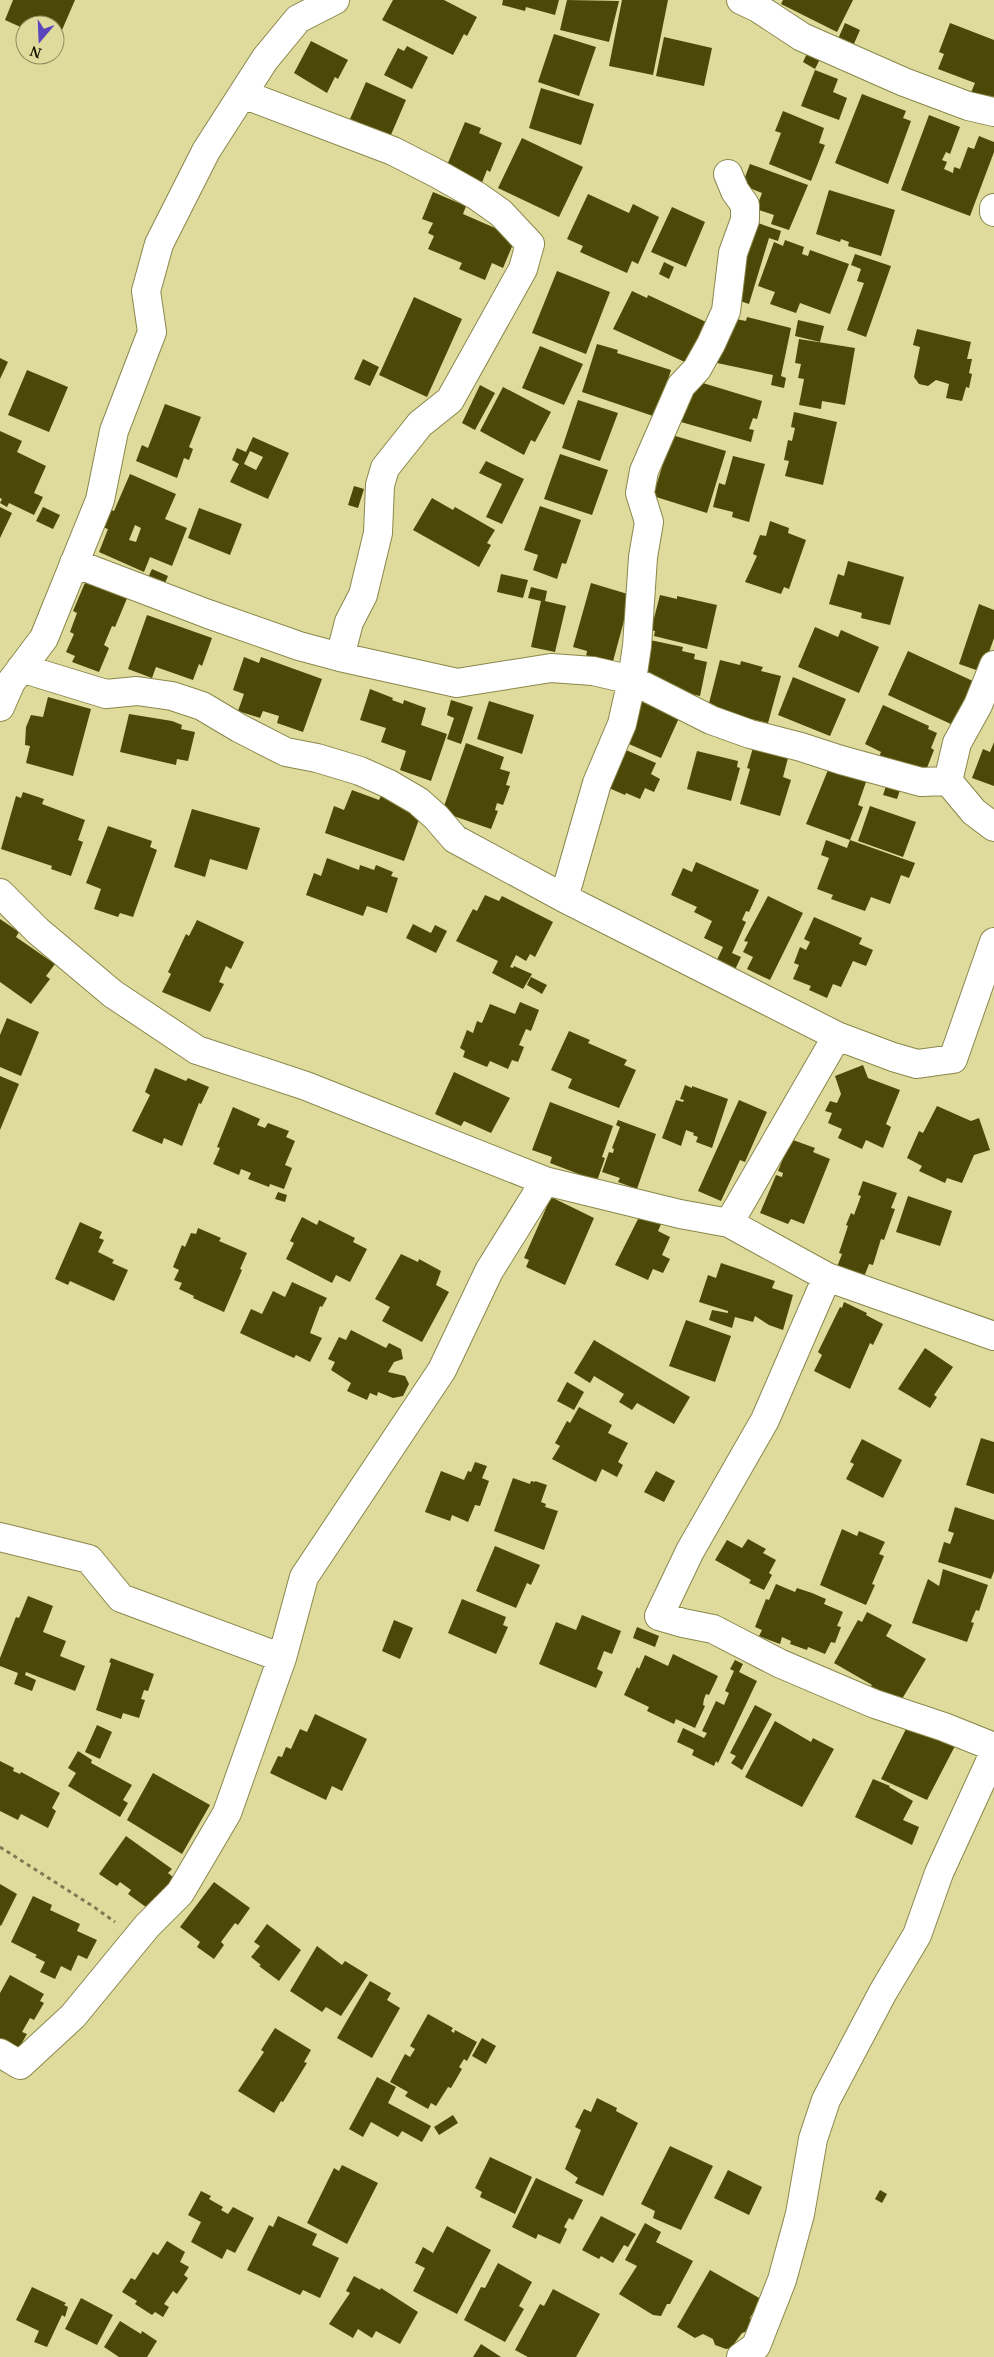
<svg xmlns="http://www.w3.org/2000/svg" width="994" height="2357" viewBox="0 0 994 2357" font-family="'Noto Serif',serif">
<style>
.building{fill:#4c4807;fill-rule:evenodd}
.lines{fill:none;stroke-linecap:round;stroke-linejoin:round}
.minor-casing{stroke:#8a874c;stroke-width:30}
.path{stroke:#7d7a51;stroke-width:3;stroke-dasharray:4 4;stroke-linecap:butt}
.minor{stroke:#fff;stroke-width:28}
</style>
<rect width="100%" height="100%" fill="#dedb9d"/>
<!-- building -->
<path class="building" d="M13 0H75L59 37 55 35V25H25V29L5 20Z
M393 0H444L477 17 467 36 464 34 453 55 382 20Z
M503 0H559L555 15 526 7 525 11 502 5Z
M567 0 619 1 609 42 560 30Z
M622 0H668L653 75 609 66Z
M783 0H853L837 32 781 4Z
M845 23 860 30 853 46 838 39Z
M950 23 994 40V98L970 95 975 83 938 69 944 54 939 52Z
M554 34 596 47 579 96 538 82Z
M664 37 712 48 704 86 656 76Z
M311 41 348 60 338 79 335 77 327 93 294 73Z
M811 45 824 51 815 69 803 62Z
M407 46 428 57 412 89 384 75 398 48 404 51Z
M815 70 838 79 833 92 847 98 839 120 801 106Z
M366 82 406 100 387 144 347 126Z
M541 88 594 104 581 145 529 128Z
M862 94 906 111 903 118 911 121 888 184 835 163Z
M783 111 824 128 819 143 825 145 811 181 769 164 781 133 775 131Z
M929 115 960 127 950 154 946 152 942 160 947 162 944 169 953 173 954 167 960 169 968 147 974 149 979 136 994 142V152L970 216 901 190Z
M465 122 481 128 479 133 502 143 490 172 487 170 481 185 445 170Z
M522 138 583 167 559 217 498 188Z
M750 164 808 185 789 230 771 224 774 215 756 209 762 193 742 185Z
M829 190 895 210 881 256 848 246 849 242 841 239 840 242 816 234Z
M433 192 466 206 463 214 516 237 503 268 492 263 485 280 459 269 462 263 428 249 434 236 428 233 433 223 422 219Z
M588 194 629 213 633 204 659 217 638 264 632 261 627 273 580 252 583 246 567 239Z
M672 207 705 222 686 267 651 252Z
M755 222 781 231 778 241 769 238 749 304 731 298Z
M785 240 804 247 802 254 808 256 810 250 849 264 830 314 800 303 796 313 770 304 775 292 758 286 774 242 783 246Z
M855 254 891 266 866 337 847 330 864 283 857 281 861 269 851 265Z
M664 262 674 267 669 279 659 274Z
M557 271 610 292 586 354 532 333Z
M632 291 647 298 648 295 706 322 687 363 613 329Z
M414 297 462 319 427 397 379 375Z
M747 317 791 328 781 376 786 378 784 388 771 385 773 375 717 363 725 332 731 318 746 321Z
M798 320 824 326 820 342 795 336Z
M917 329 971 342 967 359H972L969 373 972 374 969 388 966 387 962 401 946 398 949 384 936 380 928 386 919 384 914 377 920 347 913 345Z
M799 339 855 348 845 405 822 401 821 409 799 405 804 379 798 378 801 364 795 363Z
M597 344 618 350 617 353 671 370 656 417 582 392Z
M540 346 583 364 564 405 522 388Z
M0 358 8 362 0 379Z
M363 359 379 367 370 386 354 379Z
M27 370 68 387 49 432 8 415Z
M693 380 762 401 757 419 753 418 749 429 754 430 751 442 681 422Z
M480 385 495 393 475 430 462 423Z
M503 387 551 412 535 442 531 440 524 455 480 431Z
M578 400 618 413 600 461 562 448Z
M165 404 201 417 189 447 193 449 189 460 184 458 177 478 136 461 142 445 148 448Z
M794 412 837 422 823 485 785 476 789 461 784 460 788 440 792 441 795 428 791 427Z
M0 431 22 441 17 452 46 466 34 493 43 497 34 515 9 503 7 507 0 503 2 499 0 498Z
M672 435 726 451 707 513 653 496Z
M253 437 289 453 268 499 230 482 239 464 232 460 237 448 246 452ZM250 451 263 457 256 470 244 464Z
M560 454 608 470 592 515 544 499Z
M733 456 765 464 749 522 732 517 733 512 713 507 719 483 725 485Z
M486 461 524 479 502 524 486 517 502 484 479 473Z
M130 474 176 494 165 519 187 528 172 566 150 557 144 572 99 552 108 529 102 527 109 509 114 511ZM135 525 141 528 136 542 129 540Z
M354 486 364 489 358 508 348 505Z
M432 498 453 510 455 507 495 530 487 543 491 545 479 567 413 530Z
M540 506 581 520 566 564 562 563 557 579 533 570 538 555 524 550Z
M0 507 12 513 0 538Z
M43 507 60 515 53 529 36 521Z
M199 508 242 524 230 555 188 538Z
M770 521 789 528 788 533 806 540 789 589 784 587 781 594 745 582 757 556 753 554 760 535 766 536Z
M848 561 904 577 890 625 861 618 862 613 829 604 838 574 844 576Z
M152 569 168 576 163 588 147 580Z
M501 574 528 580 523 598 497 592Z
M87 578 128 596 115 627 112 626 104 645 109 648 99 672 72 662 75 656 66 652 74 634 70 632 77 613 73 611Z
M591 583 631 595 612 665 586 657 587 651 573 647Z
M531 587 547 591 545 601 566 606 555 652 531 647 541 601 528 598Z
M660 595 677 599V596L717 605 707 649 654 636 655 631 651 630Z
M979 604 994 610V638L982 672 959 664Z
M147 615 212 638 202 666 199 664 193 680 156 667 152 678 128 669Z
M815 627 838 637 841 630 879 647 859 693 798 667Z
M650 640 683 647 682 651 695 654 694 659 707 662 700 696 657 687 641 679Z
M908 651 975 682 953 725 888 695Z
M244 657 259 663 261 657 322 679 303 732 277 723 279 716 263 711 260 718 238 711 244 694 233 690Z
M720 660 740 665 741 661 763 667 761 671 781 676 768 723 751 719 750 725 708 707Z
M793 677 846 699 830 736 778 715Z
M370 689 393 698 392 700 403 704 404 700 426 708 421 725 447 734 431 781 400 770 406 751 381 742 386 728 360 720Z
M48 697 91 709 73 776 26 763 30 746 25 745 26 727 31 715 43 717Z
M451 700 473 707 461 744 447 739 454 718 447 715Z
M489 701 534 715 522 754 477 739Z
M640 701 679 718 661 758 622 741Z
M883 705 929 726 928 729 937 733 931 748 934 750 923 778 879 757 881 752 865 744Z
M129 714 172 721 182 725 181 729 195 732 188 761 177 759 176 765 120 752Z
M994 742V786L972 778 983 749 990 752Z
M466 743 504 757 500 769 510 772 506 785 510 786 503 805 497 803 495 810 498 811 491 829 442 812Z
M619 747 656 763 651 774 660 779 654 792 645 788 640 799 626 793 625 795 602 785Z
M753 748 788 758 783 777 791 780 780 816 740 804 750 769 747 768Z
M697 751 738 761 737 767 740 768 731 801 687 789Z
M830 765 867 779 858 805 863 807 850 840 806 824Z
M888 780 902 784 897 799 883 795Z
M352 790 379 800 381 796 422 811 404 861 325 833 334 806 344 810Z
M23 792 44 799 42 804 85 820 78 840 83 842 71 876 51 869 52 866 1 849 16 796 21 798Z
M870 806 916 822 903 857 858 841Z
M192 809 260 828 247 870 210 859 205 877 174 867Z
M108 826 152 841 150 847 157 850 133 917 120 913 118 917 94 909 101 889 86 883Z
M826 840 847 848 850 840 915 863 909 878 901 875 890 904 871 897 865 911 831 899 833 895 817 889 829 858 821 855Z
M327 858 359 870 360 865 374 870 376 865 393 872 391 876 398 878 387 913 367 906 363 916 306 895 314 873 321 876Z
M696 862 759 890 749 912 746 911 742 920 746 922 732 953 741 957 733 974 714 966 723 947 704 938 712 921 694 912 697 907 671 895 683 868 692 872Z
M485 895 499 901 502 896 553 922 535 957 530 954 526 961 516 955 510 967 513 968 514 966 532 974 523 989 492 973 498 961 456 941 473 909 477 911Z
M768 896 803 913 770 980 747 969 753 957 743 952 748 942 744 941Z
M814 917 862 938 859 944 873 950 866 966 853 961 841 987 833 984 827 998 809 990 811 986 793 979 799 965 794 963 800 947 806 950 810 942 804 939Z
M0 919 19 932 16 937 55 964 46 976 50 979 31 1004 0 982Z
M197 920 244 942 231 969 226 966 219 982 224 984 210 1012 162 992 171 974 168 972 186 934 189 936Z
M413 924 431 933 435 925 447 931 436 953 406 938Z
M531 977 547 985 542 994 527 985Z
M520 1002 539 1010 531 1031 526 1029 519 1045 524 1047 518 1062 512 1060 508 1069 490 1061 487 1067 463 1057 465 1051 460 1048 467 1030 473 1033 477 1021 482 1023 490 1004 515 1014Z
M7 1018 39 1032 21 1076 0 1067V1035Z
M569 1031 590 1040 588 1043 627 1060 624 1065 636 1070 619 1108 568 1088 572 1079 551 1070Z
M863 1065 868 1078 900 1090 886 1124 891 1127 883 1148 866 1140 862 1149 838 1138 842 1129 828 1123 832 1113 825 1111 830 1101 837 1103 841 1094 835 1076Z
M155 1068 186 1081 188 1078 209 1087 201 1104 199 1103 182 1146 164 1138 162 1144 132 1131 150 1095 145 1092Z
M454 1072 510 1098 491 1133 464 1121 461 1126 435 1114Z
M0 1076 19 1084 0 1130Z
M685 1085 692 1088V1086L728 1099 712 1148 696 1142 698 1137 693 1135 694 1133 686 1130 681 1146 662 1138 676 1100 683 1102 684 1100 680 1099Z
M739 1100 767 1112 745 1162 740 1160 721 1201 698 1191Z
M550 1102 613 1126 602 1157 605 1158 597 1181 550 1163 552 1157 532 1150Z
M937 1106 971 1121 979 1118 990 1150 974 1155 962 1183 947 1178 945 1183 919 1171 922 1166 907 1158 919 1131 923 1133Z
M233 1107 260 1119 257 1125 265 1128 268 1123 289 1131 286 1137 295 1141 285 1165 292 1168 284 1189 270 1184 269 1187 248 1179 251 1173 241 1169 239 1175 213 1164 220 1148 217 1147Z
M618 1120 656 1134 637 1189 618 1182 620 1178 602 1172 609 1152 613 1153 614 1149 612 1148 620 1127 616 1125Z
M793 1140 815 1148 813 1152 830 1159 804 1224 791 1219 788 1224 760 1213 776 1175 782 1177 783 1173 778 1171 789 1143 791 1144Z
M863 1181 897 1193 891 1208 895 1209 884 1240 881 1239 873 1265 869 1264 864 1277 837 1267 842 1254 839 1253 848 1226 846 1225 851 1213 854 1215 861 1196 858 1195Z
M278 1192 287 1195 285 1202 275 1199Z
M908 1196 952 1211 940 1246 896 1232Z
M551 1197 594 1218 565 1285 526 1267 529 1260 524 1258Z
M641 1213 662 1222 658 1231 670 1237 662 1255 670 1259 663 1273 653 1269 648 1280 615 1265Z
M302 1217 317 1225 319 1220 355 1238 353 1242 367 1249 350 1282 336 1275 332 1283 286 1259 294 1243 290 1241Z
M80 1222 102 1232 99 1238 104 1240 98 1252 114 1260 112 1263 128 1270 114 1301 70 1281 68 1285 55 1279Z
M198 1228 221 1238 219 1241 247 1253 240 1269 242 1270 224 1312 193 1298 194 1296 179 1289 182 1283 174 1280 179 1270 173 1267 182 1245 185 1247 191 1233 196 1234Z
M401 1254 418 1262 419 1259 441 1271 436 1285 449 1292 422 1342 382 1321 390 1307 375 1299Z
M721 1263 775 1281 772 1288 793 1295 783 1330 769 1325 755 1316 753 1322 735 1317 732 1328 709 1320 712 1310 728 1313V1311L699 1302 708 1275 716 1278Z
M292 1282 327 1298 322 1307 320 1306 310 1333 322 1338 310 1362 296 1355 294 1358 240 1333 251 1309 262 1314 273 1291 285 1297Z
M844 1302 867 1313 866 1315 883 1324 873 1345 870 1343 850 1389 814 1371 822 1355 818 1352 840 1307 842 1308Z
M686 1320 731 1336 715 1382 669 1366Z
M351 1330 386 1348 389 1343 401 1349 403 1359 394 1362 388 1372 405 1376 409 1384 403 1396 393 1398 378 1392 377 1396 370 1393 367 1400 347 1391 351 1383 331 1370 335 1362 328 1359 339 1337 346 1340Z
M594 1340 690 1397 674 1424 637 1403 632 1410 619 1402 624 1394 594 1376 590 1383 574 1373Z
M925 1348 953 1367 934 1395 937 1397 930 1408 898 1389Z
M567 1382 584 1392 574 1410 557 1401Z
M579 1407 612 1425 608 1433 628 1443 618 1462 623 1465 617 1477 602 1469 596 1482 552 1459 560 1446 555 1443 567 1421 570 1423Z
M981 1438 994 1442V1494L966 1485Z
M862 1439 902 1460 883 1498 846 1479 854 1464 850 1462Z
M475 1462 487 1466 482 1478 489 1481 480 1506 475 1505 468 1522 452 1515 450 1521 425 1512 441 1471 464 1480 468 1471 471 1472Z
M656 1471 675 1481 664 1502 644 1492Z
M513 1478 530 1484 531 1481 535 1482V1481L547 1485 541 1502 546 1504 545 1507 558 1511 544 1550 494 1531Z
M955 1507 994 1520V1571L991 1579 938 1562 944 1542 950 1544 954 1533 948 1531Z
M842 1529 857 1536 859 1531 885 1542 879 1554 884 1556 872 1584 875 1585 866 1605 820 1585Z
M748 1539 766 1549 763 1553 776 1560 769 1573 772 1575 764 1590 749 1583 751 1580 715 1560 727 1540 742 1548Z
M495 1546 540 1565 531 1585 527 1583 516 1608 476 1591Z
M943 1569 988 1585 979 1611 976 1610 971 1622 974 1623 967 1642 912 1623 928 1579 939 1586Z
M776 1584 795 1592 797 1588 812 1593 826 1599 824 1604 843 1612 837 1626 841 1627 835 1643 831 1642 825 1654 808 1647 807 1650 790 1644 791 1641 782 1637 780 1644 759 1636 762 1630 755 1627 766 1599 769 1600Z
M28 1596 53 1606 43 1632 66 1641 60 1656 85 1666 75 1691 26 1672 25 1675 36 1680 32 1691 14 1684 18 1673 0 1666V1658L16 1617 19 1618Z
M462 1599 506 1617 503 1625 508 1627 496 1654 448 1633Z
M867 1612 892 1625 886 1636 926 1659 899 1704 870 1687 872 1685 834 1663 858 1620 862 1622Z
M582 1615 621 1631 612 1654 604 1651 597 1669 603 1672 596 1688 539 1664 556 1622 576 1630Z
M394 1620 413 1628 400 1659 382 1651Z
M637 1627 659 1636 655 1647 633 1638Z
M673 1654 718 1676 709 1695 706 1694 704 1699 703 1705 705 1706 695 1728 676 1719 674 1724 647 1711 649 1707 624 1695 637 1667 639 1669 645 1655 668 1666Z
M111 1658 154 1674 148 1691 144 1690 141 1699 145 1700 139 1718 123 1713 121 1719 96 1710 111 1663 109 1662Z
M735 1660 743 1664 739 1672 757 1681 718 1763 716 1761 714 1766 692 1755 694 1750 677 1742 683 1728 704 1738 707 1733 702 1731 716 1701 724 1705 729 1693 725 1691 734 1671 730 1669Z
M755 1705 772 1714 742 1770 731 1763 736 1756 730 1753Z
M315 1714 367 1739 342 1791 332 1786 326 1800 270 1773 278 1756 282 1757 286 1747 291 1749 300 1729 307 1732Z
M775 1721 811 1742 813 1738 834 1749 802 1807 745 1777Z
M910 1721 956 1744 927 1800 881 1779Z
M97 1725 112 1732 100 1759 85 1752Z
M78 1751 92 1760 91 1763 132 1785 123 1800 128 1803 120 1817 68 1786 76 1773 68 1768Z
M0 1761 14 1768 13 1771 20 1774 21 1772 60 1793 52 1808 56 1811 48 1828 21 1814 18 1820 0 1811Z
M153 1773 210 1805 182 1854 127 1820Z
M873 1779 890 1786 889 1787 913 1801 903 1820 919 1827 912 1845 855 1817Z
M126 1836 172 1869 168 1873 173 1877 150 1910 128 1894 131 1890 120 1882 117 1886 99 1874Z
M214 1882 250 1908 238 1925 235 1923 221 1942 224 1945 214 1959 197 1947 200 1942 180 1927Z
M0 1884 17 1894 1 1926 0 1925Z
M33 1896 52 1905 50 1910 80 1924 77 1931 97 1940 87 1959 78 1955 71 1971 61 1966 55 1979 40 1972 45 1962 35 1957 37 1955 11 1942Z
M267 1924 301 1950 279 1981 259 1966 261 1965 251 1957 260 1946 254 1942Z
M317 1946 342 1965 345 1961 368 1975 341 2016 326 2007 322 2012 290 1991Z
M10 1975 44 1994 40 2001 44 2003 34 2020 30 2018 22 2032 27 2034 15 2055 0 2046V1993Z
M370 1981 391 1993 387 2000 400 2008 372 2058 337 2038Z
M428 2014 453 2028 451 2031 454 2033 455 2030 477 2042 467 2061 464 2059 459 2067 462 2069 451 2088 448 2087 436 2106 431 2103 428 2109 405 2096 408 2092 390 2082 405 2054 410 2057 415 2049 410 2046Z
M275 2028 311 2050 304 2062 307 2063 283 2102 281 2101 274 2113 238 2091 264 2052 261 2050Z
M482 2038 496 2046 486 2064 472 2056Z
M377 2077 396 2087 388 2103 431 2126 422 2142 402 2131 398 2137 371 2122 363 2137 349 2129Z
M597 2098 617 2108 616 2111 638 2123 603 2196 575 2183 578 2178 565 2169 581 2130 575 2127 584 2109 591 2112Z
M453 2115 458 2123 439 2135 434 2127Z
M670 2146 713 2166 681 2230 653 2218 655 2211 641 2204Z
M490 2157 532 2177 515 2214 480 2197 482 2192 475 2188Z
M342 2165 378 2183 347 2244 307 2223 334 2168 339 2171Z
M728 2170 762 2187 749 2215 714 2198Z
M536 2178 583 2200 573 2220 569 2218 564 2227 567 2229 560 2244 538 2234 536 2239 512 2227Z
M880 2190 887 2194 882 2203 875 2199Z
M201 2191 211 2196 209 2199 223 2207 221 2210 228 2214 233 2207 254 2218 235 2253 227 2249 222 2259 191 2242 201 2222 188 2215Z
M278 2216 317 2234 312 2245 339 2258 320 2298 303 2290 300 2295 247 2270 269 2225 273 2227Z
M601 2216 636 2234 628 2247 624 2245 613 2263 601 2256 599 2259 582 2250Z
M645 2223 661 2232 656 2242 693 2261 670 2304H667L661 2316 653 2315 619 2294 637 2266 625 2260Z
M447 2226 491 2250 457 2314 413 2291 425 2268 415 2263 423 2247 433 2253Z
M167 2241 185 2252 180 2262 189 2267 184 2275 188 2278 177 2294 173 2291 164 2304 169 2307 163 2317 155 2312 152 2315 135 2304 137 2301 122 2292 131 2278 135 2280 153 2252 158 2255Z
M498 2263 532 2282 519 2306 524 2309 505 2342 464 2320 481 2287 485 2288Z
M710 2270 761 2299 750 2318 752 2322 745 2332 742 2333 731 2348 726 2349 715 2345 713 2339 703 2334 695 2338 677 2327Z
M354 2276 380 2290 381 2288 418 2312 400 2344 376 2331 372 2338 358 2329 353 2338 329 2324 350 2293 346 2291Z
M32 2287 66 2303 64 2305 68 2307 65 2317 62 2315 47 2347 34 2342 39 2331 16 2320Z
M553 2289 600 2314 576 2357H528L515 2350 540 2304 544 2306Z
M81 2298 113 2315 97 2345 65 2329Z
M120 2321 141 2334 142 2331 157 2341 147 2357H119L104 2347Z
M481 2344 501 2357H473Z"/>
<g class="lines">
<defs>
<path id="minor" d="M741 0 758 8 802 37 904 82 968 106 994 112
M243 94 393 151 438 174 477 196 501 213 530 244 523 269 450 400 420 424 385 468 380 485 378 533 363 595 349 622 340 657
M994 208V212
M74 563 208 614 299 646 340 657 457 683 551 668 593 671 632 680 711 720 750 734 801 747 841 760 921 782 948 781
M994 665 978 705 957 743 948 781 974 812 994 827
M21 668 106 694 137 691 172 696 202 706 239 728 286 752 317 758 360 771 389 784 418 801 436 817 455 839 564 898 837 1036 893 1057 917 1064 953 1059 994 942
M0 707 11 682 44 638 100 500 114 431 152 332 146 291 159 244 206 151 265 59 298 19 335 0
M0 893 38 931 113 994 197 1050 306 1086 545 1181 680 1214 729 1223 827 1277 994 1336
M564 898 597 783 622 724 632 680 637 646 643 557 649 522 640 493 644 471 681 386 697 369 711 344 726 311 733 253 745 220V205L735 191 728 174
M729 1223 837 1036
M827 1277 765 1420 690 1551 659 1616 683 1623 713 1629 779 1663 875 1704 944 1727 994 1747
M0 1537 89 1559 121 1598 282 1658
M0 2053 20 2065 73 2016 147 1926 180 1893 227 1813 282 1658 304 1577 442 1370 489 1271 545 1181
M741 2357 756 2346 782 2280 800 2214 813 2139 826 2100 883 1992 917 1935 939 1873 994 1753"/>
</defs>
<!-- minor casing -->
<use href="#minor" class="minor-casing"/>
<!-- path -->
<path class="path" d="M0 1847 94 1907 115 1922"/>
<!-- minor -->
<use href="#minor" class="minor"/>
</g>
<!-- north arrow -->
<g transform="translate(40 40) rotate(199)"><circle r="24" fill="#dedb9d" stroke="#8e8b5e"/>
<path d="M0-4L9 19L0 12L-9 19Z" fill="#5a45bd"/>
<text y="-8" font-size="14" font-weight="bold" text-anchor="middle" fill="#151300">N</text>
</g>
</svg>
